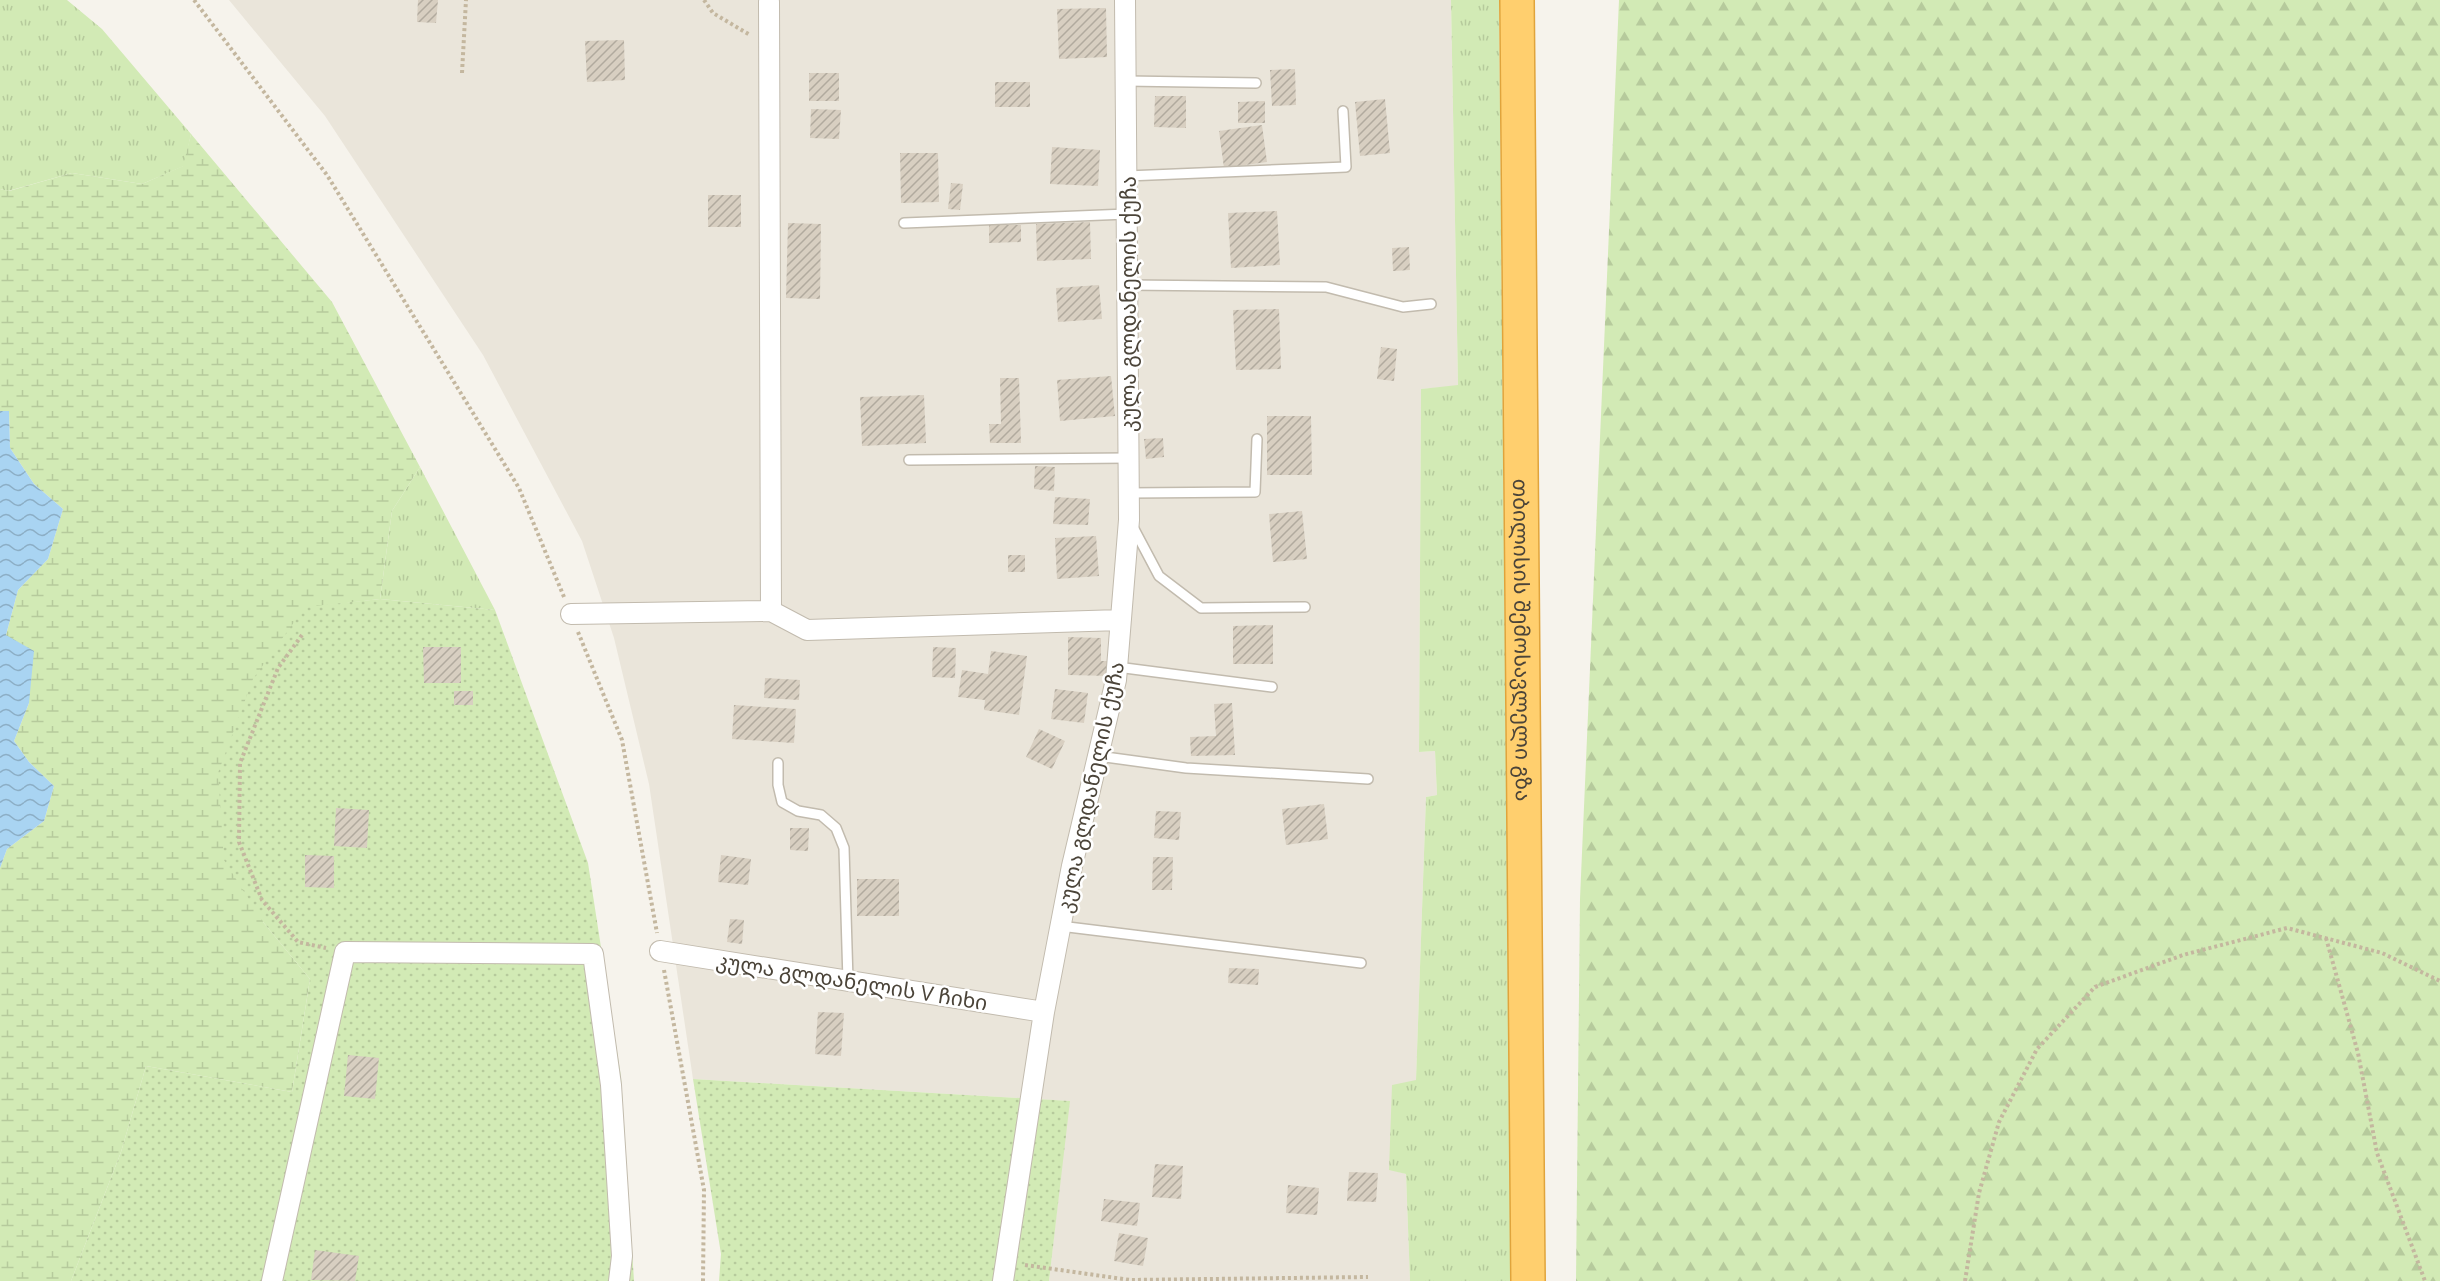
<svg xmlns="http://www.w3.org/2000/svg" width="2440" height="1281" viewBox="0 0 2440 1281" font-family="'Open Sans','Noto Sans Georgian',sans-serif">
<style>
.residential{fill:#eae5da}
.grass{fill:url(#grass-tufts)}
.forest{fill:url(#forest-firs)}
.wetland{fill:url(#wetland-marsh)}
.garden{fill:url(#garden-dots)}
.water{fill:url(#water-waves)}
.building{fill:url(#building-hatch)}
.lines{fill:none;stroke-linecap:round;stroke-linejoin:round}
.lane-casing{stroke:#c2bbae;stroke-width:12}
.street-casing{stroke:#c2bbae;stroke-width:22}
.highway-casing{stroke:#e0a43c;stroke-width:36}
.path{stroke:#c4b79f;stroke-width:4;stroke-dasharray:3 3;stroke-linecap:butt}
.lane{stroke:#fff;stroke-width:9}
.street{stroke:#fff;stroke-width:20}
.highway{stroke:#ffcf6e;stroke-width:33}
.labels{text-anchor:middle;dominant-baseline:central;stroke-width:5;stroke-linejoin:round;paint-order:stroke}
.street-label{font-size:21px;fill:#4b4439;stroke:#fff}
</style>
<defs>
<pattern id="grass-tufts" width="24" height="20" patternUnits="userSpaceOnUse" patternTransform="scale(1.5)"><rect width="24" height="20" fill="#d2eab5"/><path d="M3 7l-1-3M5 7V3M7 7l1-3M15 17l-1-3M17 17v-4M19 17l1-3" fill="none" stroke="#b6ca9c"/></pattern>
<pattern id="forest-firs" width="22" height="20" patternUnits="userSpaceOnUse" patternTransform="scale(1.5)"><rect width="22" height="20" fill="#d2eab5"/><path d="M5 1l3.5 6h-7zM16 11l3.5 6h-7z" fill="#b6ca9c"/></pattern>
<pattern id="wetland-marsh" width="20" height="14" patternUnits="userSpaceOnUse" patternTransform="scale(1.5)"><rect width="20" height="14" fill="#d2eab5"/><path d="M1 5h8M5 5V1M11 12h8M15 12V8" fill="none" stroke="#b6ca9c"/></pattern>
<pattern id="garden-dots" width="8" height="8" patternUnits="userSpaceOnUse" patternTransform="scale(1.5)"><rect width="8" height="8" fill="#d2eab5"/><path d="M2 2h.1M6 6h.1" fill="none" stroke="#b6ca9c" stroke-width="1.8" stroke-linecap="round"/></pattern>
<pattern id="water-waves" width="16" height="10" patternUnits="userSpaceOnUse" patternTransform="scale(1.5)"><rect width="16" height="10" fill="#a9d4f2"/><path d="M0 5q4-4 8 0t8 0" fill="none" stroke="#8caec5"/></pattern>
<pattern id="building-hatch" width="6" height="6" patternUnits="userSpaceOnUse" patternTransform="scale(1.5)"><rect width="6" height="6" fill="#d8cfc1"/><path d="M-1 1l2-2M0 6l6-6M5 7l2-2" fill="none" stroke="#b1aa9e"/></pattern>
</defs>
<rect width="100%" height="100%" fill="#f6f3ec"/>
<!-- residential -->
<path class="residential" d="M229 0H1451L1458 386 1421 389 1419 752 1435 751 1437 795 1426 797 1416 1080 1389 1169 1406 1174 1410 1281H1049L1069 1101 693 1079 649 784 614 638 582 541 483 355 325 116Z"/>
<!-- grass -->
<path class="grass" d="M0 0H67L102 29 191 134 184 166 142 184 72 173 8 191 0 189Z
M1451 0H1499L1511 1281H1410L1406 1174 1389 1170 1392 1085 1416 1080 1426 797 1437 795 1435 751 1419 752 1421 389 1458 385Z
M420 467 495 610 380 599 392 511Z"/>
<!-- forest -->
<path class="forest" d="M1619 0H2440V1281H1576L1580 899Z"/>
<!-- wetland -->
<path class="wetland" d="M191 134 332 302 420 467 392 511 380 599 305 608 263 922 310 979 292 1092 146 1066 121 1152 71 1281H0V868L7 849 44 821 54 786 29 762 14 741 29 703 6 635 18 590 48 559 63 509 34 484 10 448 9 411H0V189L9 191 72 173 142 184 183 166Z"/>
<!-- garden -->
<path class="garden" d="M380 599 495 610 588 863 621 1077 634 1281H71L121 1152 146 1066 292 1092 310 979 263 922 224 860 218 773 253 679 305 607Z
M693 1079 1070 1101 1049 1281H719L721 1254Z"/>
<!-- water -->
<path class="water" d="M0 411H9L10 448 34 484 63 509 48 559 18 590 6 635 34 651 29 703 14 741 29 762 54 786 44 821 7 849 0 868Z"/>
<!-- building -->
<path class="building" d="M418 0H438L436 23 417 22Z
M1106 8 1107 57 1059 59 1057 9Z
M624 40 625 80 587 82 585 41Z
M1295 69 1296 105 1272 106 1270 70Z
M809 73H839V101H809Z
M995 82H1030V107H995Z
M1155 96H1186V128L1154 127Z
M1385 99 1390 153 1360 156 1355 102Z
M1265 101V123H1238V102Z
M811 109 841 110 839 139 810 138Z
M1262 125 1267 162 1224 168 1219 131Z
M1052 147 1100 150 1098 186 1050 184Z
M900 153H938L939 202 901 203Z
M951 183 963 184 960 210 948 209Z
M708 195H741V227H708Z
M1277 211 1280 265 1231 268 1228 213Z
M1090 222 1091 259 1037 261 1036 224Z
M788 223 821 224 820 299 786 298Z
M989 225H1021V242L989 243Z
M1409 247 1410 270 1393 271 1392 248Z
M1099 285 1102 319 1058 322 1056 288Z
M1279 309 1281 369 1236 370 1233 310Z
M1381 347 1397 349 1394 381 1377 379Z
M1111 376 1115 416 1060 421 1057 380Z
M1000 378H1019L1021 443H990L989 424H1001Z
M924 395 926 443 862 446 860 397Z
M1267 416H1311L1312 475H1267Z
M1163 438 1164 457 1146 459 1144 439Z
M1035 466 1055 467 1054 491 1034 489Z
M1055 497 1090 499 1088 525 1053 524Z
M1302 511 1307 559 1273 562 1269 514Z
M1096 536 1099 576 1057 579 1055 538Z
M1008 555H1025V572H1008Z
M1273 625V664H1233V626Z
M1068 637 1101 638V661H1110V676L1068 675Z
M423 647H461V683H424Z
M933 647 956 648 955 678 932 677Z
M991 651 1027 656 1019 715 984 710 985 700 958 697 962 670 988 674Z
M765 678 800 680 799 700 764 698Z
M1055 689 1088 693 1084 723 1051 719Z
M454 691H473V705H454Z
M1232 703 1235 755 1191 756 1190 737 1216 736 1214 704Z
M734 705 796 709 794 743 732 739Z
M1039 729 1065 741 1052 769 1026 757Z
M1324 804 1328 839 1286 845 1282 809Z
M336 808 369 810 367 848 334 846Z
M1156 811 1181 812 1179 840 1154 838Z
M790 828H809L808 851 790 850Z
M305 855 334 856V888L305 887Z
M721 855 751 859 748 885 718 882Z
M1153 857H1173L1172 890H1152Z
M857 879H899V916H857Z
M730 919 744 920 742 944 727 942Z
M1229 968 1259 969 1258 985 1228 983Z
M818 1012 844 1013 841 1056 815 1054Z
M348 1055 379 1058 375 1099 344 1096Z
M1155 1164 1183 1166 1181 1199 1152 1197Z
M1349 1172 1378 1173 1376 1202 1347 1201Z
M1288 1185 1319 1188 1317 1215 1286 1213Z
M1104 1199 1140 1203 1137 1226 1101 1221Z
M1119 1233 1148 1238 1143 1266 1114 1261Z
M315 1250 359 1256 355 1281 311 1280Z"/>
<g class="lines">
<defs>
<path id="lane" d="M1126 81 1256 83
M1127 176 1346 167 1343 111
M904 223 1127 214
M1127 285 1326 287 1403 307 1431 304
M909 460 1128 458
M1129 493 1255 492 1257 439
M1133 527 1159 576 1201 608 1305 607
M1117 667 1272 687
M1098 756 1186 768 1368 779
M778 763V785L782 802 798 811 821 815 836 828 844 848 848 981
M1060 926 1361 963"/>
<path id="street" d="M769 2 771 611
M571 614 771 611 807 630 1121 620
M660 951 1044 1012
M272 1281 345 952 593 954 611 1085 622 1256 619 1281
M1003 1281 1044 1012 1072 866 1116 680 1129 520 1125 0"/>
<g id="highway">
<path id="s1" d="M1517 0 1528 1281"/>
</g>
</defs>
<!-- lane casing -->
<use href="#lane" class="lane-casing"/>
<!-- street casing -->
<use href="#street" class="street-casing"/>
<!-- highway casing -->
<use href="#highway" class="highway-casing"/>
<!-- path -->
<path class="path" d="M194 0 327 175 519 488 564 597
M704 0 713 13 750 35
M462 73 466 0
M578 632 622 740 657 933
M302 635 278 668 240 763 239 842 262 900 298 942 326 948
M2326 938 2358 1053 2377 1153 2425 1281
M664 970 704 1190 703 1281
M1025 1265 1130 1280 1368 1277
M1965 1281 1979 1193 1999 1122 2037 1049 2095 987 2183 955 2287 928 2382 953 2440 981"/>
<!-- lane -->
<use href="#lane" class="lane"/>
<!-- street -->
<use href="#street" class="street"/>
<!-- highway -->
<use href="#highway" class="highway"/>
</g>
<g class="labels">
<!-- street labels -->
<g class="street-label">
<text transform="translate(1128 304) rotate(-90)">კულა გლდანელის ქუჩა</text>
<text stroke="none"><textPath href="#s1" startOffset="640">თბილისის შემოსავლელი გზა</textPath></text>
<text transform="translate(1090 787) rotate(-78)">კულა გლდანელის ქუჩა</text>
<text transform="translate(852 981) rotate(9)">კულა გლდანელის V ჩიხი</text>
</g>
</g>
</svg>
